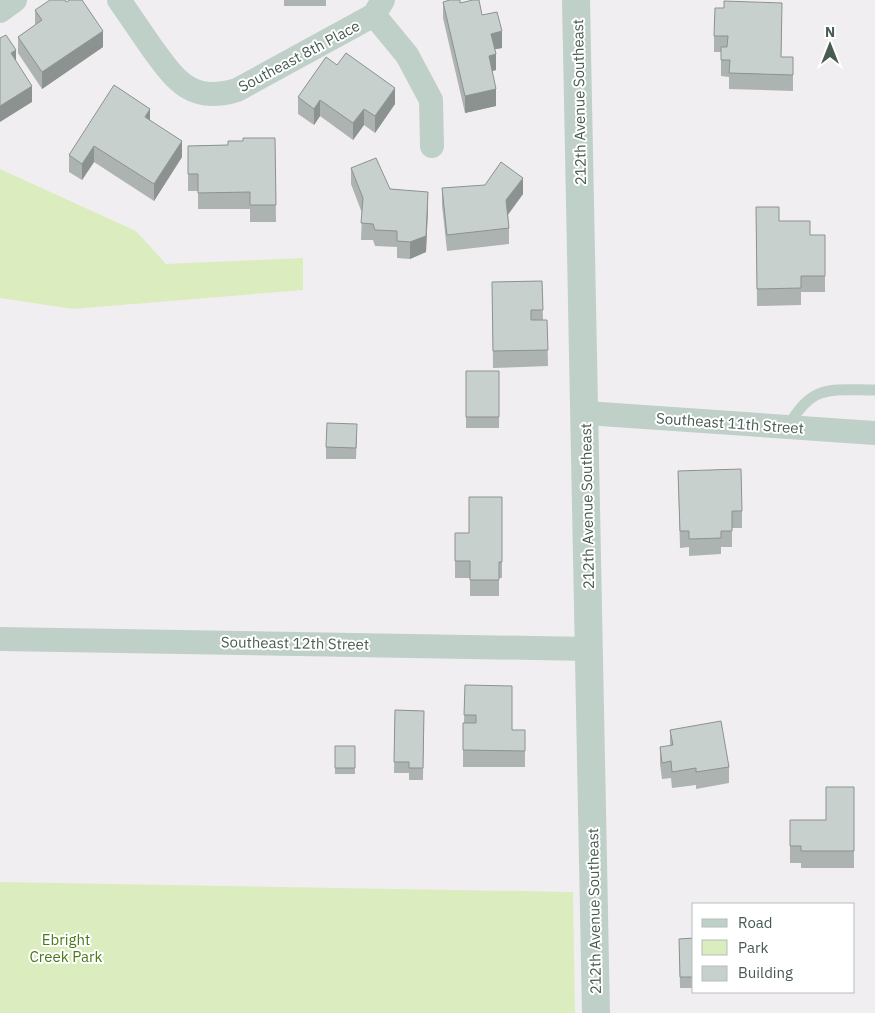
<svg xmlns="http://www.w3.org/2000/svg" width="875" height="1013" viewBox="0 0 875 1013" font-family="'IBM Plex Sans',sans-serif">
<style>
.green{fill:#dbedbe}
.lines{fill:none;stroke-linecap:round;stroke-linejoin:round}
.service{stroke:#bfd0c8;stroke-width:11}
.minor{stroke:#bfd0c8;stroke-width:24}
.tertiary{stroke:#bfd0c8;stroke-width:28}
.wall{fill:#acb3b1}
.shaded-wall{fill:#8c9290}
.building{fill:#c8d0ce;stroke:#8c9290}
.labels{text-anchor:middle;dominant-baseline:central;stroke-width:4;stroke-linejoin:round;paint-order:stroke}
.street-label{font-size:15px;fill:#475b51;stroke:#fff}
.park-label{font-size:15px;fill:#4a7a1a;stroke:#fff}
</style>
<rect width="100%" height="100%" fill="#f1eef1"/>
<!-- green -->
<path class="green" d="M0 169 136 231 166 264 303 258V290L73 309 0 298Z
M0 882 573 892 575 1013H0Z"/>
<g class="lines">
<!-- service -->
<path class="service" d="M788 427C812 383 831 390 875 390"/>
<!-- minor -->
<path class="minor" d="M119 0C130 16 141 32 152 48 176 81 192 104 237 90L374 15
M383 0 374 15 407 55 431 100 432 146
M0 11 15 0
M586 413 875 433
M0 639 590 649"/>
<!-- tertiary -->
<path class="tertiary" d="M576 0 596 1013"/>
</g>
<!-- wall -->
<path class="wall" d="M284 0H326V6H284Z
M66 2 103 47 42 89 18 53V37L35 25V10Z
M443 2 482 15 502 48 495 49 496 70 492 71 496 106 465 113 443 18Z
M782 19 781 57H793V91L729 89V77L721 76V52H714V36Z
M298 97 395 104 375 133 364 125 353 140 320 116 314 125 298 114Z
M150 120 182 157 154 201 94 162 82 180 69 172V155Z
M275 138 276 222H250V209H198V191H188V146L228 145 243 141Z
M351 168 428 208 426 252 410 259 397 258V247L375 246 373 240H361L362 213 351 184Z
M442 188 523 194 508 215 509 228V244L447 251 442 205Z
M756 207 779 221 810 235H825V292H801V305L757 306Z
M542 281 543 320H547L548 366 493 368 492 282Z
M466 371H499V428H466Z
M357 435 356 459H326V447Z
M678 471 742 511V528H732V547H721V554L689 556V547L680 548Z
M502 497V578H499V596H470V578H455V533H469Z
M465 685 512 730H525V767H463V723H464Z
M395 710 424 711 423 780H409V773H394Z
M670 730 729 767V783L696 789V785L672 788 671 778 662 779 660 764V747L670 746Z
M335 746H355V774H335Z
M854 787V868H801V863H790V820H826Z
M694 938V988H680L679 939Z"/>
<!-- shaded-wall -->
<path class="shaded-wall" d="M103 31V47L42 89V72Z
M502 31V48L491 50V34Z
M16 50V67L11 53Z
M496 54V70L489 72V56Z
M32 86V102L0 122V106Z
M395 88V104L375 133V116Z
M496 89V106L465 113V96Z
M320 100V116L314 125V109Z
M150 109V125L145 117Z
M364 109V125L353 140V123Z
M182 141V157L154 201V184Z
M94 146V162L82 180V164Z
M523 178V194L506 217V200Z
M428 192V208L426 252 410 259V242Z"/>
<!-- building -->
<path class="building" d="M50 0H65L66 2 70 0H82L103 31 42 72 18 37 42 20 35 10Z
M450 0H460V3L473 0H479L482 15 497 12 502 31 491 34 496 54 489 56 496 89 465 96 443 2Z
M724 1 782 3 781 57H793V75L729 73 730 60H721V47H727L728 36H714L715 8H724Z
M6 35 16 50 11 53 32 86 0 106V38Z
M346 53 395 88 375 116 364 109 353 123 320 100 314 109 298 97 326 57 337 65Z
M114 85 150 109 145 117 182 141 154 184 94 146 82 164 69 155Z
M243 138H275L276 205H250V192L198 193V174H188V146L228 145V141H243Z
M376 158 390 189 428 192 426 236 410 242 397 241V231L375 230 373 224 361 223 363 198 351 168Z
M501 162 523 178 506 200 509 228 447 235 442 188 485 185Z
M756 207H779V221H810V235H825V276H801V288L757 289Z
M542 281 543 310H531V320H547L548 350 493 351 492 282Z
M466 371H499V417H466Z
M327 423 357 424 356 448 326 447Z
M741 469 742 511H732V531H721V538L689 539V531H680L678 471Z
M469 497H502V562H499V580H470V561H455V533H469Z
M465 685 512 686V730H525V751L463 750V723H476V715H464Z
M395 710 424 711 423 768H409V762H394Z
M721 721 729 767 696 772V768L672 772 671 761 662 763 660 747 673 745 670 730Z
M335 746H355V768H335Z
M826 787H854V851H801V846H790V820H826Z
M694 938V977H680L679 939Z"/>
<g class="labels">
<!-- street labels -->
<g class="street-label">
<text transform="translate(299 56) rotate(-28)">Southeast 8th Place</text>
<text transform="translate(579 102) rotate(-91)">212th Avenue Southeast</text>
<text transform="translate(730 423) rotate(4)">Southeast 11th Street</text>
<text transform="translate(587 506) rotate(-91)">212th Avenue Southeast</text>
<text transform="translate(295 643) rotate(1)">Southeast 12th Street</text>
<text transform="translate(594 911) rotate(-91)">212th Avenue Southeast</text>
</g>
<!-- park labels -->
<g class="park-label">
<text x="66" y="939">Ebright<tspan x="66" dy="17">Creek Park</tspan></text>
</g>
</g>
<!-- legend -->
<rect x="692" y="903" width="162" height="90" fill="#ffffff" stroke="#b5bdb9"/>
<rect x="702" y="919" width="25" height="8" fill="#bfd0c8" stroke="#b5bdb9"/>
<text x="738" y="928" font-size="15" fill="#475b51">Road</text>
<rect x="702" y="940" width="25" height="15" fill="#dbedbe" stroke="#b5bdb9"/>
<text x="738" y="953" font-size="15" fill="#475b51">Park</text>
<rect x="702" y="966" width="25" height="15" fill="#c8d0ce" stroke="#b5bdb9"/>
<text x="738" y="978" font-size="15" fill="#475b51">Building</text>
<!-- north arrow -->
<g transform="translate(830 45)" stroke="#ffffff" stroke-width="4" paint-order="stroke">
<path d="M0-4L9 19L0 12L-9 19Z" fill="#475b51"/>
<text y="-8" font-size="14" font-weight="bold" text-anchor="middle" fill="#475b51">N</text>
</g>
</svg>
